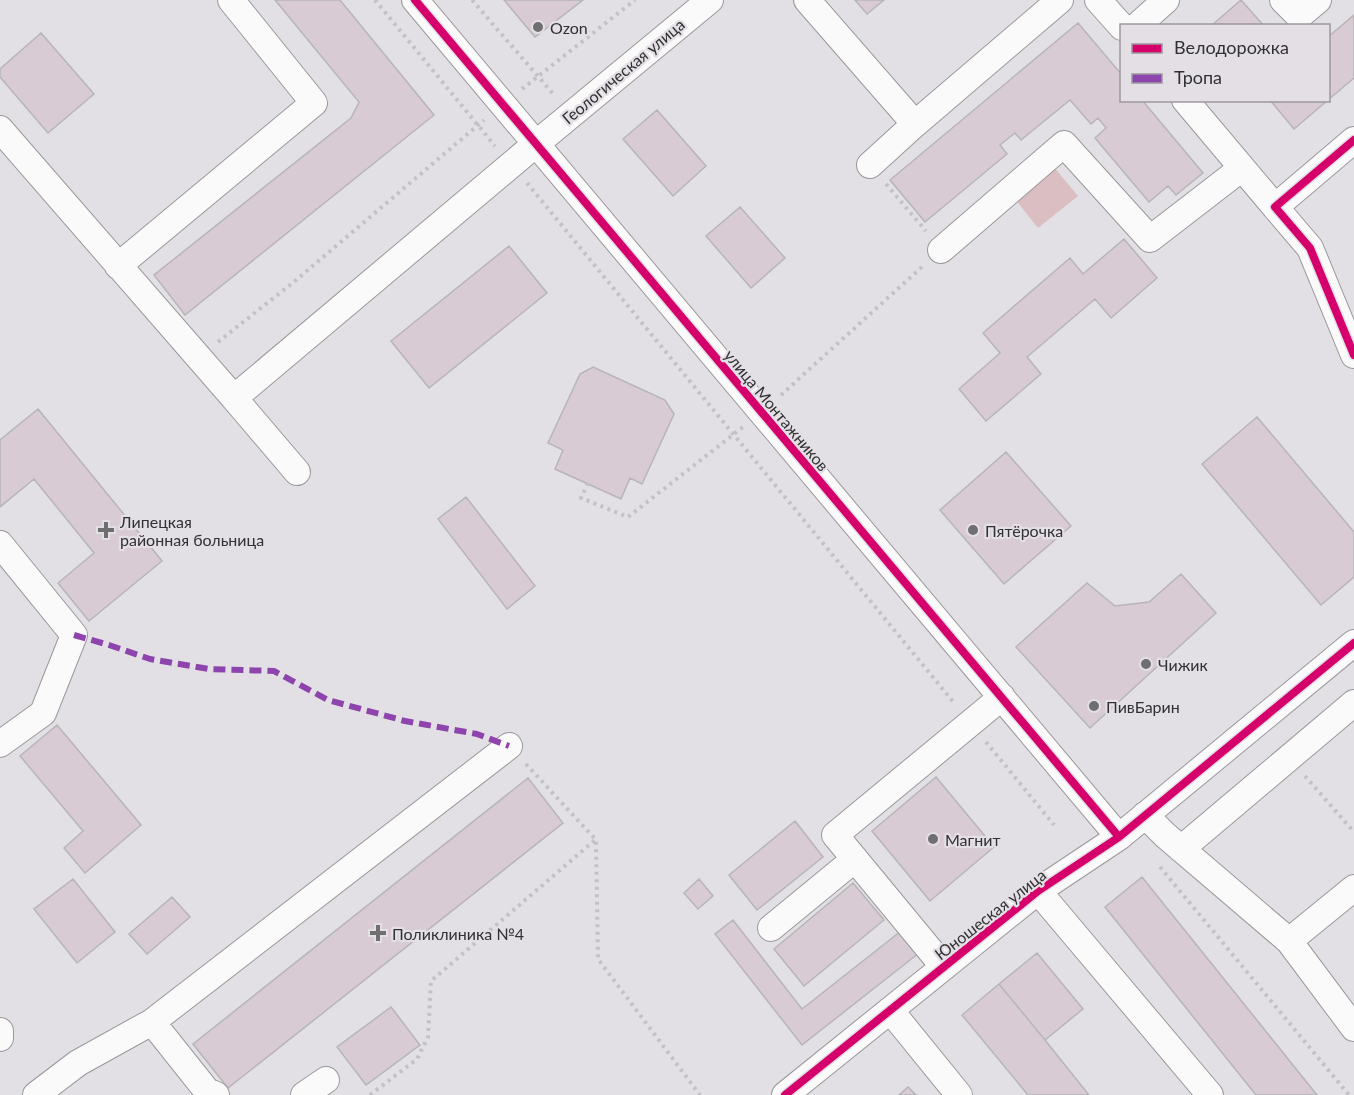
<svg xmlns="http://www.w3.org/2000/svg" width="1354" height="1095" viewBox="0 0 1354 1095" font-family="Lato,sans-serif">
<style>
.green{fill:#dabec1}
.building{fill:#d8cbd4;stroke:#b7b5b7;stroke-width:1.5}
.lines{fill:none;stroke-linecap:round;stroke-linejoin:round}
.minor-casing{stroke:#9a989b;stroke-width:28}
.path{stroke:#c2c1c3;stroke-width:4;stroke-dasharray:3 4.5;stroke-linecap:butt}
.minor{stroke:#fbfafb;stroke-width:26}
.quiet{stroke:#8e44ad;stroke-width:6;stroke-dasharray:12 6;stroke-linecap:butt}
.cycleway-casing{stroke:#e3dfe5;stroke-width:11}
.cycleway{stroke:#d6006c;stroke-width:8}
.poi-dot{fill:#6f6e70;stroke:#e3dfe5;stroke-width:2}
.labels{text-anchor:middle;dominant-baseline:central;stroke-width:4.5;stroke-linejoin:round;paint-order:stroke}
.poi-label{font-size:16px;fill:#313032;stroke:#e3dfe5;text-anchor:start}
.street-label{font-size:16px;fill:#313032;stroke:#e3dfe5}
</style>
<rect width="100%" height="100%" fill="#e2e0e4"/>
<!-- green -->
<path class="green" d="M1053 166 1078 196 1038 228 1014 198Z"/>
<!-- building -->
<path class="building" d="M275 0H340L434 115 185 315 154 275 351 118 359 102Z
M504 0H583L535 37Z
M855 0H884L867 14Z
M1241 0 1264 26H1211Z
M1354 15V78L1328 100V37Z
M1078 23 1122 75V100H1142L1203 173 1176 195 1168 186 1149 202 1095 138 1106 128 1098 118 1091 124 1070 100 1021 140 1015 133 1000 145 1007 154 925 222 890 180Z
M41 33 94 94 48 133 0 77V69Z
M1270 100H1328L1294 129Z
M657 110 706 166 673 196 623 139Z
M740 207 785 258 751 288 706 236Z
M1124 239 1157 278 1111 318 1095 299 1027 357 1041 374 986 421 959 389 1000 353 983 333 1070 258 1083 274Z
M509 246 547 293 429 388 391 341Z
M593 367 665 400 674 414 642 484 630 478 621 499 555 469 563 450 548 443 580 374Z
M38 409 162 561 89 621 58 583 94 553 34 479 0 507V440Z
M1257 417 1354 532V577L1321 605 1202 464Z
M1006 452 1071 526 1004 584 940 510Z
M466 497 535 586 507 609 438 519Z
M1181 574 1216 613 1090 728 1016 647 1087 583 1115 606 1149 602Z
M57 725 141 825 85 873 64 848 83 831 20 756Z
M936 777 994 847 930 901 872 831Z
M528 778 563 823 228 1088 193 1044Z
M795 821 823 857 757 910 729 875Z
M1142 877 1317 1095H1256L1105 907Z
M73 879 115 932 77 963 34 909Z
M699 879 713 896 698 909 684 893Z
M853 883 884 920 804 986 774 949Z
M172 897 190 917 147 954 129 934Z
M733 920 802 1009 901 931 919 953 802 1045 715 934Z
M1037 953 1083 1009 1045 1040 999 984Z
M999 984 1045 1040 1089 1095H1028L962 1015Z
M391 1007 420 1045 366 1085 337 1047Z
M908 1087 916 1095H899Z"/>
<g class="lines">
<defs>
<path id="minor" d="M415 0 1119 837
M807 0 915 124 1060 0
M1098 0 1122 27
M1283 0 1299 16 1318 0
M1137 26 1166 0
M1185 100 1275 207
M0 129 234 398 537 143 710 0
M1354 140 1275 207 1310 248 1354 355
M870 165 915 124
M941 250 1064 144 1150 239 1242 168
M118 266 314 103 231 0
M234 398 297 472
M0 544 74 635 43 713 0 744
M1145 815 1165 835 1289 941 1354 1028
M1181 849 1354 703
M1038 891 1210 1095
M771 928 855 859
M1289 941 1354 888
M944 967 835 835 1002 697
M890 1010 959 1095
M152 1022 207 1091 216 1095
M0 1031V1038
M36 1095 78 1063 152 1022 509 746
M304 1095 326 1080
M785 1095 1038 891 1119 837 1354 643"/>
</defs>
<!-- minor casing -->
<use href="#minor" class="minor-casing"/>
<!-- path -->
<path class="path" d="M375 0 495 146
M472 0 555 96
M522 89 635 0
M527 183 955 704
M886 184 926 231
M218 342 295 281 484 120
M781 395 924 265
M588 483 581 498 628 517 743 427
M986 742 1054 825
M526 764 596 840 598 959 700 1095
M1305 776 1354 832
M1160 867 1349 1095
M370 1095 417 1059 428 1037 431 981 595 840"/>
<!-- minor -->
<use href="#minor" class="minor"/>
<!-- quiet -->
<path class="quiet" d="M74 635 109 645 150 659 209 669 274 671 328 700 405 721 477 734 509 746"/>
<defs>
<path id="cycleway" d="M415 0 1119 837
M1354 140 1275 207 1310 248 1354 355
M785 1095 1038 891 1119 837 1354 643"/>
</defs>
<!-- cycleway casing -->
<use href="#cycleway" class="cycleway-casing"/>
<!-- cycleway -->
<use href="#cycleway" class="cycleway"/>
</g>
<!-- markers -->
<g class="poi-dot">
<circle cx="538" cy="27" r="6"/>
<path d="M103 521h6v6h6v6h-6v6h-6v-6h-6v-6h6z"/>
<circle cx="973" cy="530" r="6"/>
<circle cx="1146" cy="664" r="6"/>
<circle cx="1094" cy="706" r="6"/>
<circle cx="933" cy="839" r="6"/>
<path d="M375 924h6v6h6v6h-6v6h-6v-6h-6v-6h6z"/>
</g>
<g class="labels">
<!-- poi labels -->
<g class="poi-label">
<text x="550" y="27">Ozon</text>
<text x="120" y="521">Липецкая<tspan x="120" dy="18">районная больница</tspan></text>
<text x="985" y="530">Пятёрочка</text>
<text x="1158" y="664">Чижик</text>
<text x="1106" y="706">ПивБарин</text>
<text x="945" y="839">Магнит</text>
<text x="392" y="933">Поликлиника №4</text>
</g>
<!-- street labels -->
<g class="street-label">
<text transform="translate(623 71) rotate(-40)">Геологическая улица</text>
<text transform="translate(777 410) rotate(50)">улица Монтажников</text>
<text transform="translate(990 914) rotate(-38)">Юношеская улица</text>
</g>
</g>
<!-- legend -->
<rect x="1120" y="24" width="210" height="78" fill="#e3dfe5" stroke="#9c999d" stroke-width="1.5"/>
<rect x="1132" y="44" width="30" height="9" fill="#d6006c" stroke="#9c999d" stroke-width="1.5"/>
<text x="1174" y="54" font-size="18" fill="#313032">Велодорожка</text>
<rect x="1132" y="74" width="30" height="9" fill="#8e44ad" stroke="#9c999d" stroke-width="1.5"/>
<text x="1174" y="84" font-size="18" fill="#313032">Тропа</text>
</svg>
